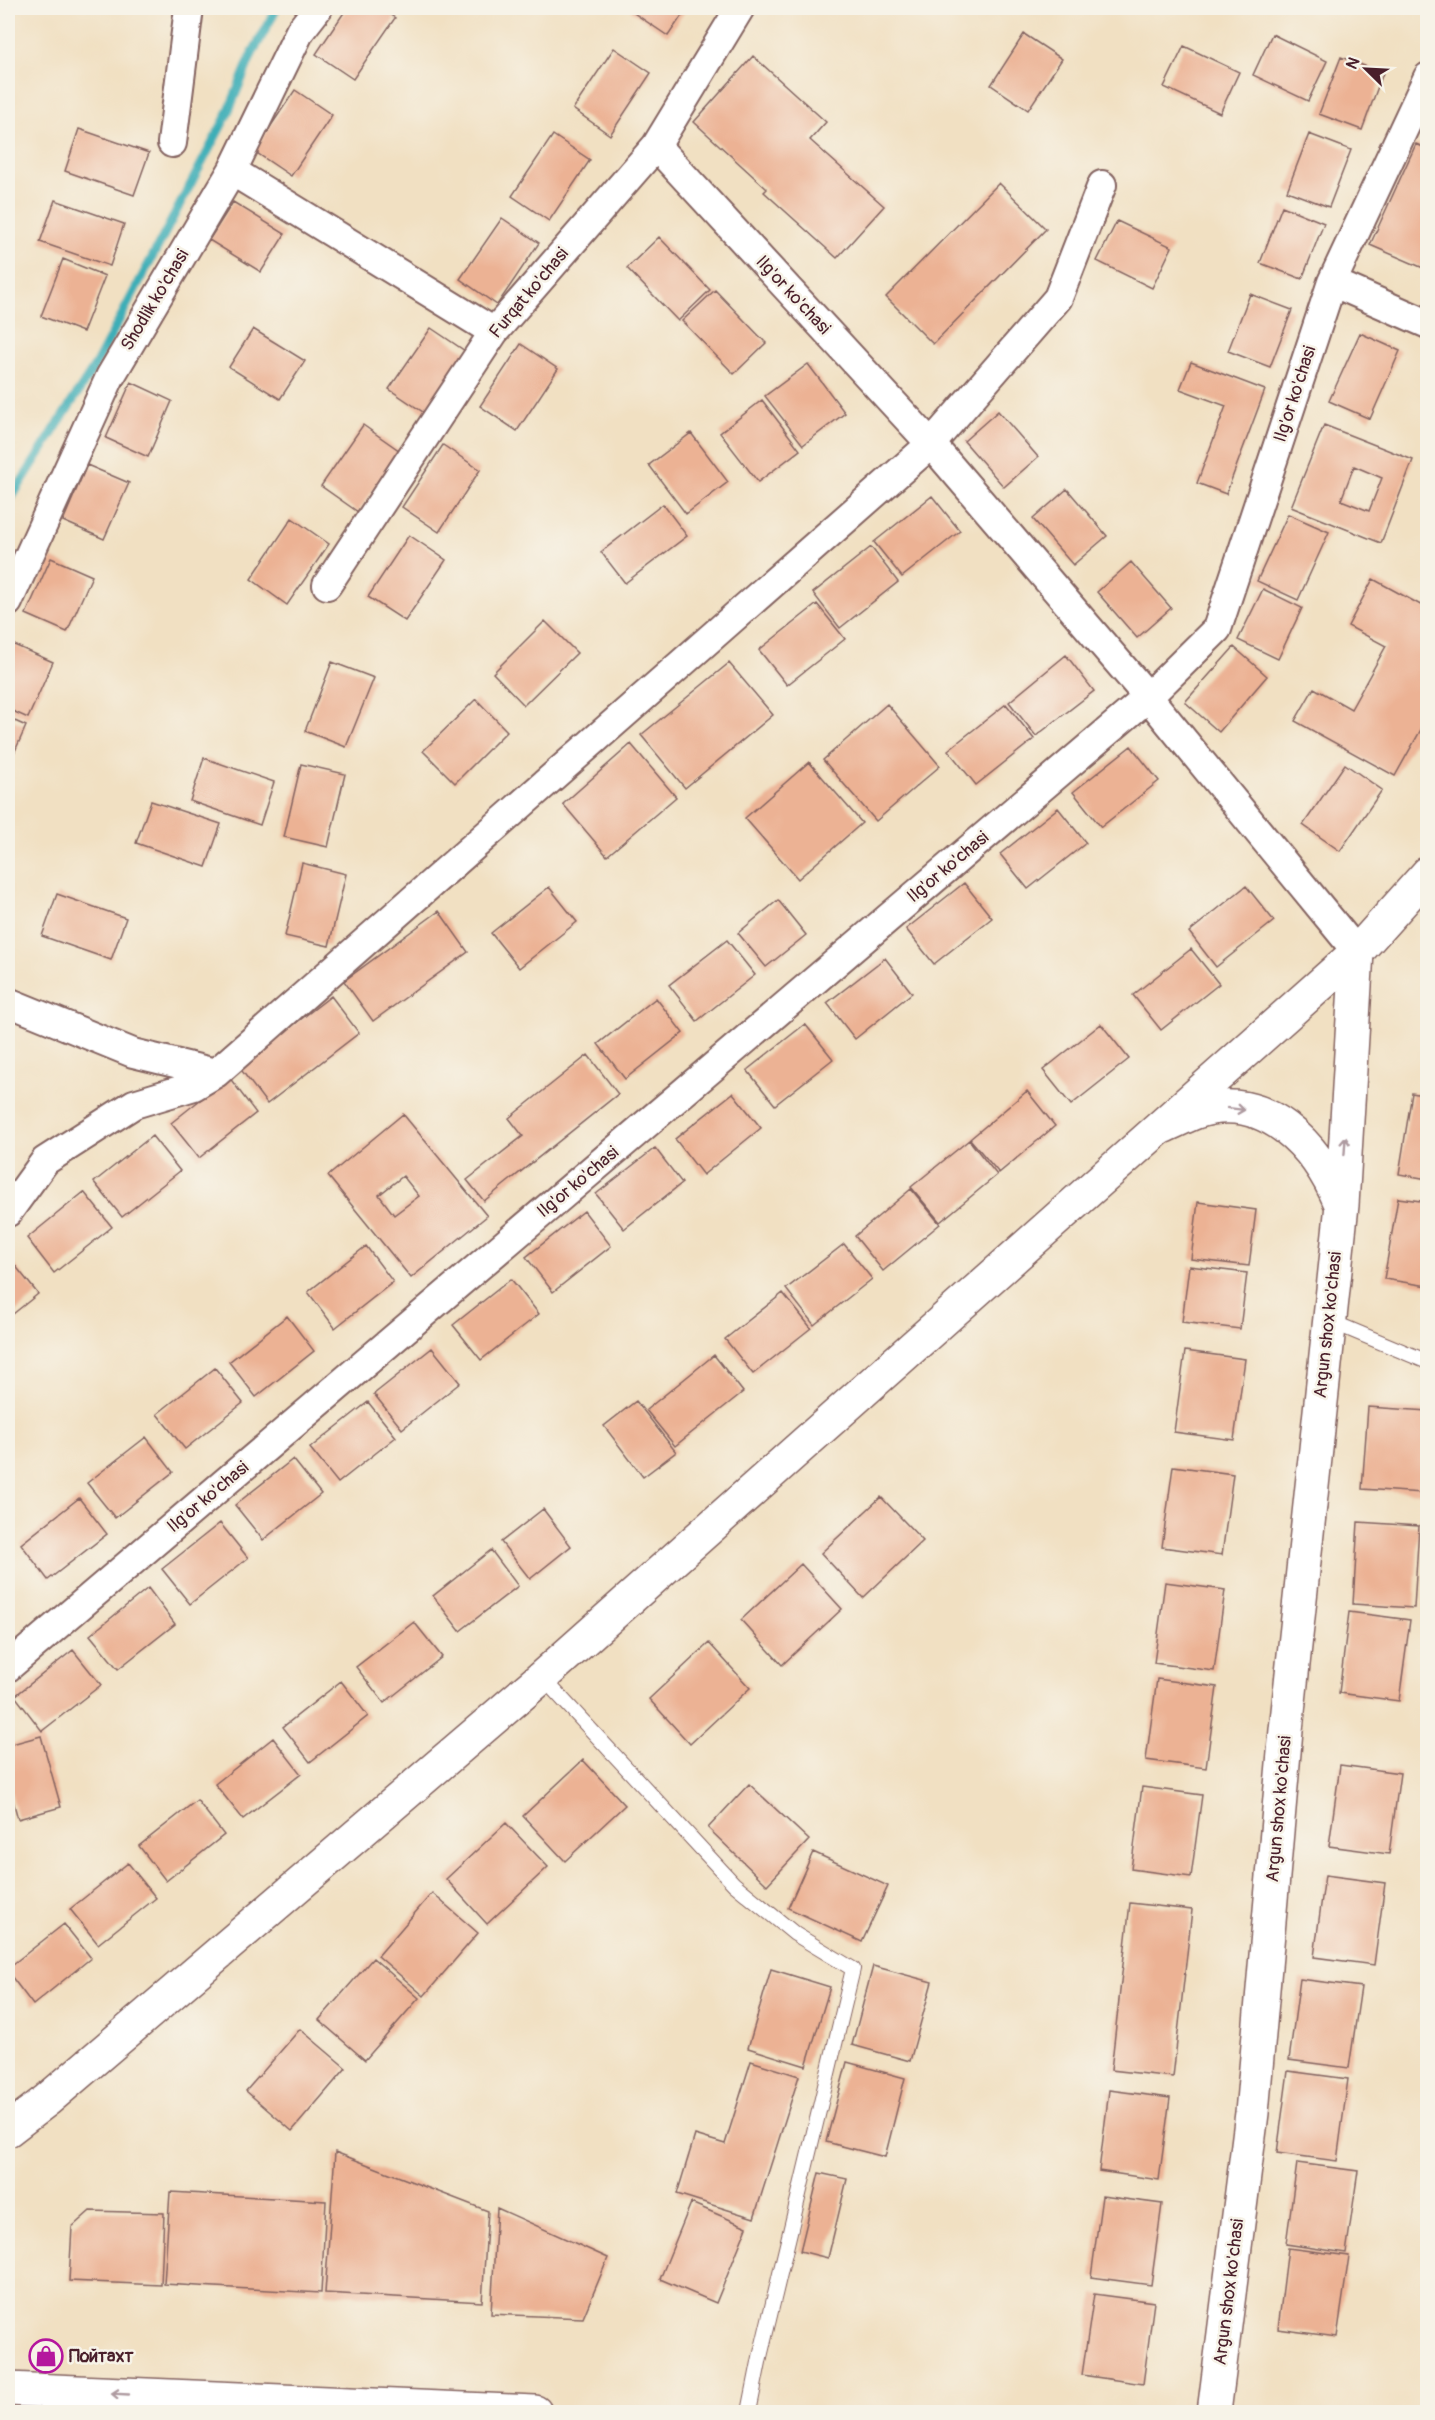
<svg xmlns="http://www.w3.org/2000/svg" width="1435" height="2420" viewBox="0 0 1435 2420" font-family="Pangolin,sans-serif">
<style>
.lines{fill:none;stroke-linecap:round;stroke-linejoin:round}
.stream{stroke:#3eaeb7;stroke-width:9}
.building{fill:#ecb294;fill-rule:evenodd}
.service-casing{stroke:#846360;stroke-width:16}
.minor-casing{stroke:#846360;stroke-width:32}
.tertiary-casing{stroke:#846360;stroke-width:36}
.secondary-casing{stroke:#846360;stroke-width:36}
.primary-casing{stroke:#846360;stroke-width:36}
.service{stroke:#fff;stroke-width:14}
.minor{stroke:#fff;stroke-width:28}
.tertiary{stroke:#fff;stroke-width:33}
.secondary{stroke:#fff;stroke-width:33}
.primary{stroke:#fff;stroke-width:33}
.oneway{stroke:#ae9aa0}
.labels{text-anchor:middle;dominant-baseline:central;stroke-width:5;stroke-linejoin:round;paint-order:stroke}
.street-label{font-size:18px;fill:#4a1f2b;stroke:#f7f3e8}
.poi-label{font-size:18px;font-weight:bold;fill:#4a1f2b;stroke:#f7f3e8;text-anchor:start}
</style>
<rect width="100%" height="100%" fill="#f7f3e8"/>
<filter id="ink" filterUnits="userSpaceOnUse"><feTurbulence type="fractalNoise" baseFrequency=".0167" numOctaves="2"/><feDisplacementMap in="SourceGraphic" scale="12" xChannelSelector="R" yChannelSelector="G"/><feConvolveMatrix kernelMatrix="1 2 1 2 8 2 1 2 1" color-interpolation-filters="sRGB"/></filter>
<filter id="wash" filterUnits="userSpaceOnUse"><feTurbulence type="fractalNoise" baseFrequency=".008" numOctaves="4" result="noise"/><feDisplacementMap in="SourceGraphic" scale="24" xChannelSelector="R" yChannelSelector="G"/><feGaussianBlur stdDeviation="1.35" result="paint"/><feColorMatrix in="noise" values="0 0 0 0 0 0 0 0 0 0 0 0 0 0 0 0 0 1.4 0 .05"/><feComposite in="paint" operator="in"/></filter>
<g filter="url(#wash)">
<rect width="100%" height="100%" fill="#f1e0c2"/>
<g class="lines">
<!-- stream -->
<path class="stream" d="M8 503 96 364 227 115 252 54 277 8"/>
</g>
<g id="blocks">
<!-- building -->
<path class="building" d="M347 8H380L395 18 353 79 316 54Z
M633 8H687L668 36 631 11Z
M1024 34 1062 59 1028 110 991 85Z
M1272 34 1327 61 1308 101 1253 75Z
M1184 46 1239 72 1220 113 1164 87Z
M614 48 651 73 610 135 573 109Z
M753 56 826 122 810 140 884 206 837 258 764 192 767 189 694 122Z
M1341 57 1383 73 1362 130 1319 114Z
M295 90 332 115 291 176 254 151Z
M79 129 149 153 134 195 65 171Z
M1309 134 1351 150 1329 207 1287 191Z
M553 135 590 160 549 221 512 196Z
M1416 144 1428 149V270L1370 245Z
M999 183 1046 229 933 344 886 297Z
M55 200 124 224 110 266 40 242Z
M233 202 285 234 261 272 209 240Z
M1282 206 1324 223 1302 279 1260 263Z
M502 218 539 243 497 305 460 279Z
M1117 221 1172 247 1152 288 1097 261Z
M659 237 710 290 678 321 627 268Z
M63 259 105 276 83 332 41 316Z
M715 290 766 343 734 374 682 321Z
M1250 294 1292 310 1270 367 1228 351Z
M431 328 468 353 426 414 389 389Z
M253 329 305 361 280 399 229 367Z
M1360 333 1400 351 1370 419 1329 401Z
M521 344 558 369 517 431 480 406Z
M1191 362 1265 390 1226 494 1197 483 1226 406 1180 389Z
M808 364 845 413 803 445 765 396Z
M131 382 172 401 148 457 106 438Z
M762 400 800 450 758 482 720 433Z
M998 411 1038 457 1004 487 964 441Z
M363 425 400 451 358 512 321 486Z
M1324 425 1413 460 1381 543 1291 507ZM1354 466 1382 478 1369 511 1341 500Z
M691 433 728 482 686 514 649 465Z
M443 445 480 470 439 532 402 507Z
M87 465 129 483 104 539 63 521Z
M1067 489 1107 536 1073 565 1033 519Z
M932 496 960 531 902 577 874 542Z
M663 504 687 536 625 583 601 552Z
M1288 514 1329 532 1298 600 1257 581Z
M292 518 329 544 287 605 251 579Z
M409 535 446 560 405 621 368 597Z
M871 547 898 582 840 628 813 593Z
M51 558 92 576 67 632 26 614Z
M1131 562 1171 608 1137 638 1097 592Z
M1373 579 1428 609V717L1395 776 1295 721 1314 688 1351 709 1386 646 1348 626Z
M1263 589 1302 608 1278 659 1238 640Z
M817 604 845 639 787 685 759 650Z
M545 621 577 653 524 705 493 673Z
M12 644 53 662 28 718 8 709V654Z
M1234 647 1267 676 1219 732 1185 702Z
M1066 655 1094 691 1036 736 1009 702Z
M332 662 374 678 346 747 305 731Z
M729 663 773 715 685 788 641 735Z
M476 699 507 731 455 783 423 751Z
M887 704 940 766 876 821 823 760Z
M1006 704 1034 739 976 785 948 750Z
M8 718 26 726 8 767Z
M631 744 676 797 607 856 563 804Z
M1131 746 1159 781 1101 827 1073 792Z
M204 758 274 782 260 825 190 801Z
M809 762 862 823 798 879 745 818Z
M301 764 345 774 328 847 284 837Z
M1345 764 1382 790 1340 851 1303 825Z
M151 801 221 824 206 867 136 843Z
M1058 808 1086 843 1028 889 1000 854Z
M302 863 346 874 329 946 285 936Z
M964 883 992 918 934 964 906 929Z
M1246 886 1274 921 1216 967 1189 932Z
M549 887 577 922 519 968 491 933Z
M57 894 126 918 111 960 42 936Z
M778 900 806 935 766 967 738 933Z
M439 911 468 952 373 1021 344 981Z
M727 940 755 975 697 1021 669 985Z
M1191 949 1219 984 1161 1030 1133 995Z
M885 958 912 993 855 1039 827 1003Z
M331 996 359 1033 267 1104 239 1067Z
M656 998 683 1033 625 1079 598 1044Z
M805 1024 833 1059 775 1105 747 1070Z
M1101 1024 1129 1059 1071 1105 1043 1070Z
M588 1055 618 1094 484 1201 467 1180 523 1136 509 1118Z
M229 1077 256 1113 199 1158 171 1123Z
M1027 1091 1055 1126 999 1173 970 1139Z
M733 1093 761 1128 703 1175 675 1139Z
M1412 1093 1428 1096V1179L1399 1174Z
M403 1114 487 1216 411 1278 328 1176ZM403 1176 419 1196 394 1215 379 1195Z
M152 1136 180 1171 122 1217 94 1182Z
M969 1140 997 1175 940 1222 911 1187Z
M655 1148 682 1183 624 1229 596 1194Z
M911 1189 940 1224 883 1271 855 1236Z
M84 1192 112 1227 54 1273 27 1238Z
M1398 1198 1428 1202V1286L1384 1279Z
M1198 1202 1256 1210 1249 1266 1191 1259Z
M584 1211 611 1246 553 1292 526 1257Z
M844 1244 872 1279 814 1325 786 1289Z
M366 1246 393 1282 335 1328 308 1292Z
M10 1259 38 1294 8 1318V1261Z
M1189 1266 1247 1273 1240 1329 1182 1322Z
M511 1279 539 1314 481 1360 453 1325Z
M783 1293 811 1328 753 1374 725 1339Z
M287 1316 314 1351 256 1397 229 1362Z
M432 1348 460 1383 402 1429 374 1394Z
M1185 1351 1245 1359 1234 1440 1174 1432Z
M714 1355 743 1392 675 1446 646 1410Z
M215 1368 243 1403 185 1449 157 1414Z
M636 1401 676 1452 643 1477 604 1426Z
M368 1402 396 1437 338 1483 310 1448Z
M1368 1407 1428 1411 1423 1493 1362 1489Z
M146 1437 173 1472 115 1518 87 1483Z
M293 1459 321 1494 263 1540 235 1505Z
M1173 1466 1233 1474 1222 1555 1162 1547Z
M881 1497 923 1541 863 1598 821 1553Z
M79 1498 107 1534 48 1580 21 1544Z
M543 1509 571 1546 530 1579 501 1542Z
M1358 1522 1419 1526 1414 1608 1353 1604Z
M220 1523 248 1558 190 1604 162 1569Z
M491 1550 518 1586 460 1631 433 1596Z
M801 1564 842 1609 782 1665 741 1620Z
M1165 1582 1225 1590 1214 1671 1154 1663Z
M148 1588 175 1624 118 1669 90 1635Z
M1349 1612 1410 1620 1399 1701 1339 1693Z
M414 1622 442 1657 384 1703 356 1667Z
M709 1643 750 1688 690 1744 649 1699Z
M73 1650 101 1685 42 1731 15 1696Z
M1157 1679 1217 1687 1206 1768 1146 1760Z
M341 1681 368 1716 310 1762 283 1727Z
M41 1736 61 1807 18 1819 8 1782V1745Z
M273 1738 301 1774 243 1819 215 1784Z
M583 1760 625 1805 565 1861 523 1816Z
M1340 1765 1400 1773 1389 1854 1329 1846Z
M749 1784 809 1840 767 1885 708 1828Z
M1142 1787 1202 1795 1191 1877 1131 1869Z
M197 1800 224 1835 166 1881 139 1846Z
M506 1823 548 1867 487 1924 446 1879Z
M813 1852 888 1886 862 1942 788 1908Z
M128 1863 156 1898 98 1944 70 1909Z
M1325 1875 1385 1883 1374 1965 1314 1957Z
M432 1893 478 1933 424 1996 378 1956Z
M1130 1903 1192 1910 1173 2077 1111 2070Z
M64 1924 91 1958 33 2005 8 1972V1968Z
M373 1958 419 1998 365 2060 319 2020Z
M873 1966 932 1982 910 2061 852 2045Z
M771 1969 830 1987 806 2066 748 2048Z
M1300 1979 1361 1987 1349 2068 1289 2060Z
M300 2029 346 2068 292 2131 246 2091Z
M751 2061 799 2076 754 2218 677 2194 695 2135 725 2144Z
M847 2062 905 2078 885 2157 826 2142Z
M1288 2071 1348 2079 1337 2161 1277 2153Z
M1109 2090 1170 2098 1159 2180 1099 2171Z
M335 2152 488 2211 482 2302 325 2293Z
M1297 2163 1358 2171 1346 2253 1286 2244Z
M819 2173 847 2179 828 2258 800 2251Z
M170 2192 326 2201 321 2293 164 2284Z
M1102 2196 1162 2204 1151 2285 1091 2277Z
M691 2203 747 2227 716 2303 660 2279Z
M497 2208 608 2258 583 2318 491 2314Z
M90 2211 164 2213 161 2285 69 2281 72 2227Z
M1288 2248 1349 2256 1337 2337 1278 2329Z
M1094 2294 1154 2302 1143 2384 1082 2375Z"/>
</g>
</g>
<g filter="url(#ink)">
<use href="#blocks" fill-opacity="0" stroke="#846360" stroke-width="1.5"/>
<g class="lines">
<defs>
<path id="service" d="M1330 1321 1428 1362
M542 1677 734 1884 795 1934 853 1969 760 2357 749 2412"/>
<path id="minor" d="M172 143 189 8
M656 146 931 444 1148 697 1357 952
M232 171 494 332
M1332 282 1428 324
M327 585 494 332 656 146 740 8
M8 602 110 377 232 171 300 31 318 8
M8 1002 133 1053 216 1073
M8 1212 45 1161 134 1104 194 1086 216 1073 931 444 1058 298 1102 185
M8 1667 1148 697 1217 629 1332 282 1428 77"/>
<path id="tertiary" d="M1162 1127C1174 1122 1185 1116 1196 1112 1266 1089 1317 1146 1341 1204
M1214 2412 1252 2113 1286 1730 1342 1205 1357 952"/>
<path id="secondary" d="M8 2389 535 2412"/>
<path id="primary" d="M8 2130 47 2100 542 1677 1357 952 1428 873"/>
</defs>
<!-- service casing -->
<use href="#service" class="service-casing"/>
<!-- minor casing -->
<use href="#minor" class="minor-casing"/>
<!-- tertiary casing -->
<use href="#tertiary" class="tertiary-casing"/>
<!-- secondary casing -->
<use href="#secondary" class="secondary-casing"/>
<!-- primary casing -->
<use href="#primary" class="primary-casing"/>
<!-- service -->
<use href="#service" class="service"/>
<!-- minor -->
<use href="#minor" class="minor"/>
<!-- tertiary -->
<use href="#tertiary" class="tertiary"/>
<!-- secondary -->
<use href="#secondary" class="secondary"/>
<!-- primary -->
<use href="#primary" class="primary"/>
</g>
<!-- one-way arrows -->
<defs><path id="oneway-shaft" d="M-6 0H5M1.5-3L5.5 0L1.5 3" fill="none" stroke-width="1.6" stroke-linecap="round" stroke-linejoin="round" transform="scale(1.5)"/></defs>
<g class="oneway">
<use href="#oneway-shaft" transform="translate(1236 1109) rotate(7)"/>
<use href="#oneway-shaft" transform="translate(1345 1146) rotate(-86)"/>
<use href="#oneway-shaft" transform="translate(120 2394) rotate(-177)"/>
</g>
</g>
<!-- icons -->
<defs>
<symbol id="shop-ring" viewBox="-11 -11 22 22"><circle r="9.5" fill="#f7f3e8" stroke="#b5179e" stroke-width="1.5"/><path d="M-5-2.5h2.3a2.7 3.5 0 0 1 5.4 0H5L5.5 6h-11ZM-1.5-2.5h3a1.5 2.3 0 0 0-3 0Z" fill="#b5179e"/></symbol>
</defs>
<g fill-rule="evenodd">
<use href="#shop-ring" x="27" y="2337" width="38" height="38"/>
</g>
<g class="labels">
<!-- street labels -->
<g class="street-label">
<text transform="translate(529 293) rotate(-50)">Furqat ko'chasi</text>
<text transform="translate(793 295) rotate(47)">Ilg'or ko'chasi</text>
<text transform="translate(155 300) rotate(-59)">Shodlik ko'chasi</text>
<text transform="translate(1295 394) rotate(-72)">Ilg'or ko'chasi</text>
<text transform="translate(948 867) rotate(-40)">Ilg'or ko'chasi</text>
<text transform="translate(578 1182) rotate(-40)">Ilg'or ko'chasi</text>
<text transform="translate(1328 1325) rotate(-84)">Argun shox ko'chasi</text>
<text transform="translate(208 1497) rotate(-40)">Ilg'or ko'chasi</text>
<text transform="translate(1279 1809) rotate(-85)">Argun shox ko'chasi</text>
<text transform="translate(1229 2292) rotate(-83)">Argun shox ko'chasi</text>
</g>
<!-- poi labels -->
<g class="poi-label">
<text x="69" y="2356">Пойтахт</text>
</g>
</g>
<!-- margin -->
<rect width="1435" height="2420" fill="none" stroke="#f7f3e8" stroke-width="30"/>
<!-- north arrow -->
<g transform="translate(1366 69) rotate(294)" stroke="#f7f3e8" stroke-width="4.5" paint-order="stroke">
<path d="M0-4.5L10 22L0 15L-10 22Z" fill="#4a1f2b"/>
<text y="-9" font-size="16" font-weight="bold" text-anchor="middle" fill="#4a1f2b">N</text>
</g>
</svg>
